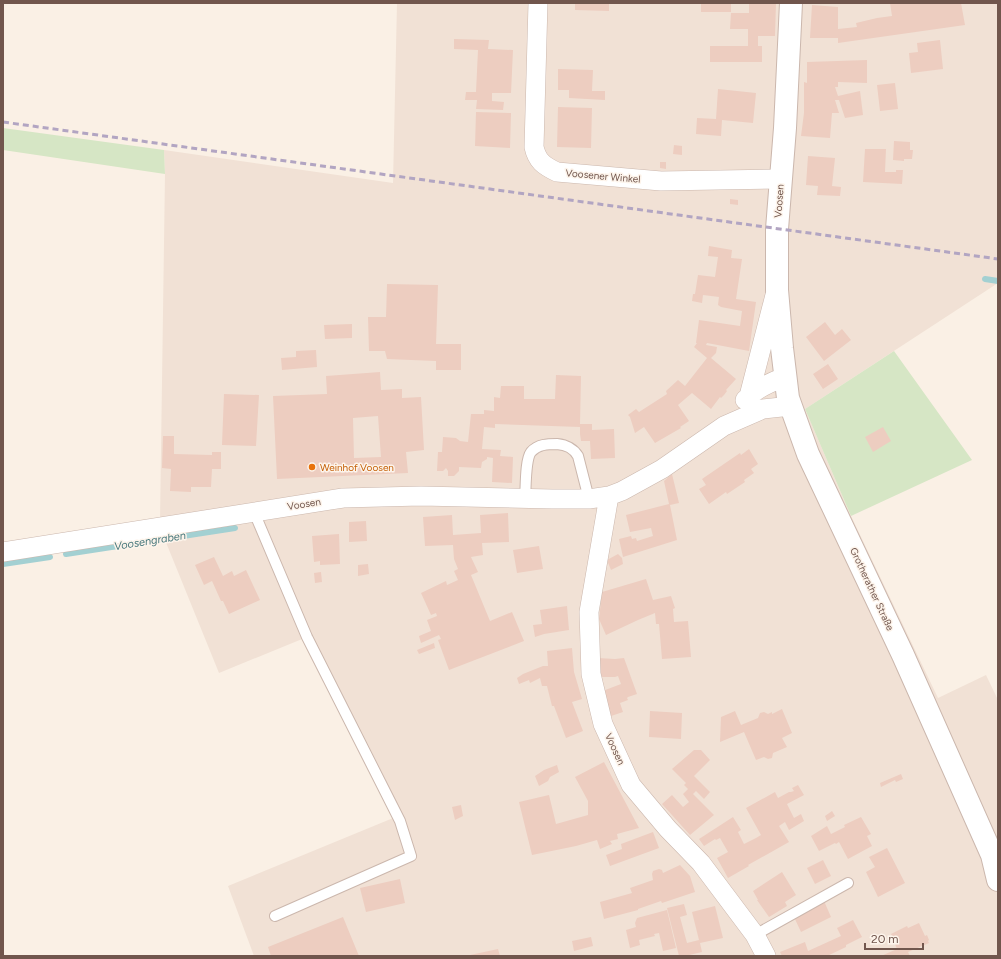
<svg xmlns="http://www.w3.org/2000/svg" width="1001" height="959" viewBox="0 0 1001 959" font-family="Figtree,sans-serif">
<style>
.residential{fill:#f1e1d5}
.green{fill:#d6e6c5}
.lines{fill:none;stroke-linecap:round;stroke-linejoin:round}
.stream{stroke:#a3d0d2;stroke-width:6}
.building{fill:#edcdc0;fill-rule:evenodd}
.service-casing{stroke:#cbb7ad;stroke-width:12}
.minor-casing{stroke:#cbb7ad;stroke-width:20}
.tertiary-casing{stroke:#cbb7ad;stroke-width:24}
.service{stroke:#fff;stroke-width:10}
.minor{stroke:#fff;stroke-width:19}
.tertiary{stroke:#fff;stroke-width:22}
.rail{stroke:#b2a5c2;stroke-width:3;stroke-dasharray:6 4;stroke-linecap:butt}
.food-dot{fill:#e8710a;stroke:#fdf4eb;stroke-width:1.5}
.labels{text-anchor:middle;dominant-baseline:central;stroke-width:3;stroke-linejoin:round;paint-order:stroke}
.street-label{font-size:10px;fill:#71564d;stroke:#fdf4eb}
.food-label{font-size:10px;fill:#c56008;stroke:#fdf4eb;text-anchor:start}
.water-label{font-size:11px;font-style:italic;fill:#46777b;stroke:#fdf4eb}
</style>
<rect width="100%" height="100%" fill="#faf0e5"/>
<!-- residential -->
<path class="residential" d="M397 3H998V283L805 409 851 516 938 698 986 675 998 700V956H254L228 886 398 816 307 637 219 673 163 535 160 521 165 174 164 150 393 183Z"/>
<!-- green -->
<path class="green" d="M3 128 164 150 165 174 3 150Z
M894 351 972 460 851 516 805 409Z"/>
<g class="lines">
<!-- stream -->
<path class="stream" d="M985 279 998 281
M66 554 235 528
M3 564 50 557"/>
</g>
<!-- building -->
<path class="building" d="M575 3H609V11L575 10Z
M701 3H731V12H701Z
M749 3H776L775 36H758V46H762V62H710V46H748V29H730L731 13H749Z
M890 3H961L965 25 838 43V38H810L812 5 838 7V29L857 27 856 23 877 18 892 16Z
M454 39 489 40 488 49 513 50 511 93H492V101L504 102 503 110 476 109 477 100H465L466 92H476L478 50 454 49Z
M940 40 943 69 911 73 909 53 918 52 917 43Z
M867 60V83L838 82V87H835L838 96 860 91 863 115 845 118 839 100H835L839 113H832L830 138 801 136 804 113V82L807 83V62Z
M558 69 593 70 592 91H605V100L569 98V90H558Z
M895 83 898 109 880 111 877 85Z
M718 89 756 93 753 123 722 120 721 136 696 134 697 118 716 119Z
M558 107 592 108 591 148 557 147Z
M476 112 511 113 510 148 475 146Z
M894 141 910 142V150H913L912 159H904V161L893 160Z
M674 145 682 146V155L673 154Z
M865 149H886L885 172H896V170H903L902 184 863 182Z
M808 156 835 158 832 186 841 187 840 196 817 195 818 186 806 185Z
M660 162H666V169L660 168Z
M730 199 738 200V205L730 204Z
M709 246 732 250 731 258 742 259 736 299 756 302 749 351 707 343 706 345 717 347 716 353 711 358 736 379 726 390 727 391 724 395 721 398 720 397 711 409 692 393 678 405 689 421 680 427 681 428 655 443 644 427 635 433 630 417 628 415 636 409 639 412 667 394 666 391 678 380 685 386 707 358 694 347 697 343H696L699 320 740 326 742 311 721 307 718 305 719 297 703 295 702 303 692 301 693 294H695L698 275 715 277 718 257 708 256Z
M387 284 438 285 436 344H461V370H436V361L387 359 385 351H369L368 317H386Z
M825 322 835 335 842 329 851 340 824 361 806 337Z
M352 324V338L325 339 324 325Z
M316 350 317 367 282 370 281 358 296 357V351Z
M828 364 838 379 823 389 813 374Z
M380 372 381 390 402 389V398L421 397 424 450 406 452 408 473 277 479 273 396 327 394 326 376ZM378 416 381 457 354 458 353 418Z
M556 375 581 376 580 424H592V430L614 429 615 458 591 459 590 441H581L580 434V427L495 424V428L484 427 482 449 501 450 500 456 513 457 512 483 492 482 493 458 487 457V459L482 462 481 468 459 467V471L454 476H448V471L446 468 443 471H437L438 452H442L443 437 456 438 460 441 468 442 471 414H484V410L494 411V397L500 398 501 386H524V399H555Z
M224 394 259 395 256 446 222 445Z
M883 427 891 441 873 452 865 437Z
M163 436H174V454L212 455V452H221V469H212L211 487H191V492L170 491 171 469 162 468Z
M749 449 758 464 751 469 754 473 744 480 745 482 727 494 726 492 709 504 699 489 706 485 702 479 740 453 741 455Z
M672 474 679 503 670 505 677 540 623 557 619 539 631 536 632 539 636 538 637 541 653 536 651 528 630 532 626 515 669 504 664 481Z
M508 513 509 542 482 543 483 555 471 557 478 572 471 575 490 621 512 612 524 641 449 670 438 640 441 639 439 635 421 643 419 636 431 631 427 620 437 616 436 613 431 615 421 593 446 581 447 585 458 580 454 571 458 569 454 559 453 545 425 546 423 517 452 515 453 535 481 533 480 515Z
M366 521 367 541 349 542V522Z
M339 534 340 564 320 565V561L314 562 312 536Z
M539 546 543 569 517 573 513 550Z
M618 554 622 558 623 564 611 570 607 560Z
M214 557 223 576 232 571 234 576 246 570 260 600 229 614 223 601H221L212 581 204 585 195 565Z
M368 564 369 574 358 576V565Z
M321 572 322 582 315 583 314 573Z
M646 579 653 600 671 596 675 608 673 609 674 622 688 621 691 657 662 659 659 624H656L655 613 638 620 606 635 599 619 602 592Z
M567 606 569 630 544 634 535 637 533 625 542 624 540 610Z
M434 643 435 648 419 654 417 650Z
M572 648 574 672 582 699 572 702 583 731 566 738 554 706H552L547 686H542L540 678 530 683 529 680 519 684 517 678 523 674 543 666H548L547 651Z
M598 658 615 659 624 658 637 694 628 697 627 698 628 700 620 703 623 712 611 716 600 692 621 684 618 676 615 677H599Z
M782 709 792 733 782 738 787 747 773 753 772 758 768 759 764 757 756 760 744 732 720 742 721 717 735 711 741 725 758 718 760 713 764 712 768 714 772 712V714Z
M650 711 682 713 681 739 649 737Z
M694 750H701L710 760 694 776 710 792 704 799 696 791 693 794 714 815 690 835 662 804 672 795 683 807 689 802 683 794 688 789 684 785 686 783 672 769Z
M604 762 639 828 617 834 618 839 610 841 612 844 600 849 597 840 576 846 532 855 519 802 549 795 556 824 588 815V801L575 777Z
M557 765 559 772 550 777 548 781 539 786 535 776 544 770Z
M901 774 903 779 896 782 895 780 881 787 880 783Z
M798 785 804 795 787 804 794 818 801 814 804 821 789 830 785 822 779 826 789 842 748 865 749 866 728 878 717 858 728 852 720 838 716 840 715 839 704 846 699 839 733 817 741 830 738 832 744 844 756 838 761 835 746 808 775 792 778 798 789 792H791L794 791 792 788Z
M461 805 463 816 455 820 452 807Z
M832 811 835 816 827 821 825 816Z
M861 817 871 834 867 836 872 846 848 859 839 842 836 844 835 843 819 851 811 836 827 826 831 834 845 827 844 825Z
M653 832 659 848 610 866 606 855 622 849 621 844Z
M887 848 905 883 878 897 866 872 875 867 869 857Z
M823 860 831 876 815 884 807 868Z
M680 865 690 876 695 892 662 903 661 901 638 909V910L604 919 600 902 632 893 630 888 653 880 652 874 653 871 659 869 662 870 663 873Z
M782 872 796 895 785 902 787 906 769 917 757 900H758L753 891Z
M400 879 405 903 366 912 360 888Z
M824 901 831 917 801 932 794 917Z
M684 904 687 915 680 917 687 943 699 940 692 912 715 906 723 938 700 943 702 952 685 956H679L667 908Z
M667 910 676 948 663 951 659 933 654 934 655 936 639 940 640 945 630 948 626 930 636 927 635 923 637 918Z
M343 917 359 956H271L268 947Z
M853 920 862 937 846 945V947L827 956H782L780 952 805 942 808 951 841 936 837 928Z
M919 923 925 936 927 935 929 940 928 941 929 943 908 952 910 956H881L897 949 891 934 907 926 908 928Z
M591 937 593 946 574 951 572 941Z
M498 949 500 956H470V955Z"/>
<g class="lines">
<defs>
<path id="service" d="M525 499C526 488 525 460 531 452 538 444 548 444 557 444 567 445 573 448 578 456L589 499
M254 512 307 637 400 821 411 856 275 916
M755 935 848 883"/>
<path id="minor" d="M538 3 534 147C537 161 544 166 557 172L661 181 781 179
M749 396 775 295
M745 400C755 389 771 382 785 377
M609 496 589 612 591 674 603 724 631 785 668 829 701 863 755 935 766 956
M3 552 343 498 421 496 552 499H589L609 496 622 491 662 469 724 426 763 409 791 406"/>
<path id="tertiary" d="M791 3 785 128 777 229V290L782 348 788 398 808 454 903 655 992 855 998 880"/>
</defs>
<!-- service casing -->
<use href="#service" class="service-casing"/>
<!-- minor casing -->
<use href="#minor" class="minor-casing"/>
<!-- tertiary casing -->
<use href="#tertiary" class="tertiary-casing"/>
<!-- service -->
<use href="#service" class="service"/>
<!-- minor -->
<use href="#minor" class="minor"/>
<!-- tertiary -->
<use href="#tertiary" class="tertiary"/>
<!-- rail -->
<path class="rail" d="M3 122 998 259"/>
</g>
<!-- markers -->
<circle class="food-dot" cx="312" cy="467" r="4"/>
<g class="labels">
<!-- street labels -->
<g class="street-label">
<text transform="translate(603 176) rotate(5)">Voosener Winkel</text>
<text transform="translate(779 201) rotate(-86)">Voosen</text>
<text transform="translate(304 504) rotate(-9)">Voosen</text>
<text transform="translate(872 589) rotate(65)">Grotherather Straße</text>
<text transform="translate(615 749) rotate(65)">Voosen</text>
</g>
<!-- food labels -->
<g class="food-label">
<text x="320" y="467">Weinhof Voosen</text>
</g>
<!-- water labels -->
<g class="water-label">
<text transform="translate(150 541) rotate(-9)">Voosengraben</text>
</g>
</g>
<!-- border -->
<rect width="1001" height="959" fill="none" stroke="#71564d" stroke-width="8"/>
<!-- scale -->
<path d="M865 943v6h58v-6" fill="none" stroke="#71564d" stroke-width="2"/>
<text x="871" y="943" font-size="12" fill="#71564d" stroke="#fdf4eb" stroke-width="3" paint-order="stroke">20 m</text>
</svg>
